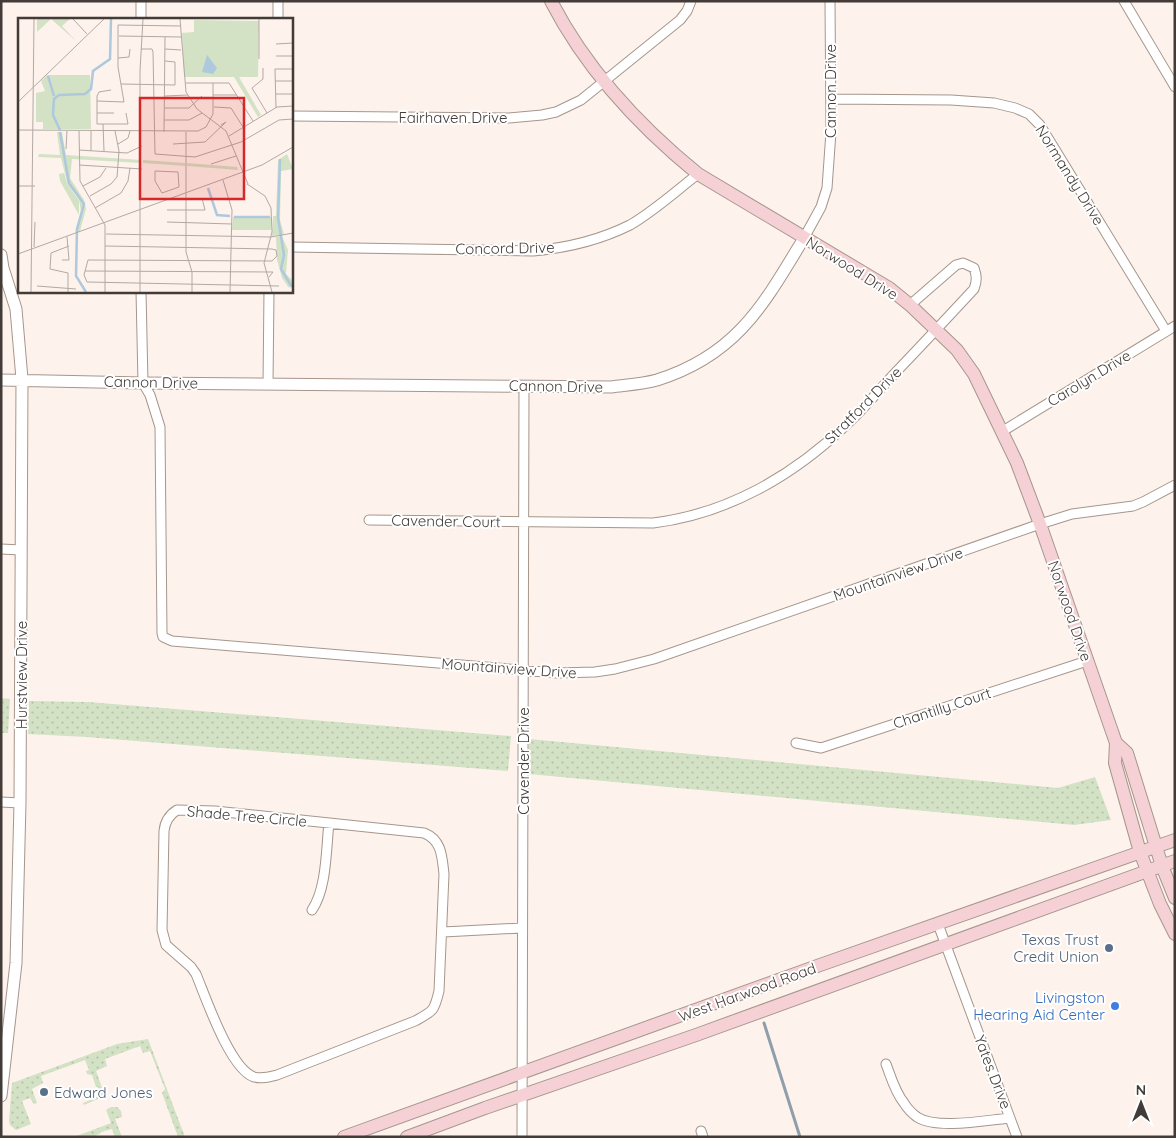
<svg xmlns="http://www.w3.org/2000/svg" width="1176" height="1138" viewBox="0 0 1176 1138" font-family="Quicksand,sans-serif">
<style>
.grass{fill:url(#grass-dots)}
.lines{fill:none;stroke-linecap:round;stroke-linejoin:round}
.stream{stroke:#8e9eab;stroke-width:3}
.minor-casing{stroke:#a6968c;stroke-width:11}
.tertiary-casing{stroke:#a6968c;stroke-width:13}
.secondary-casing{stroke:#a6968c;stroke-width:14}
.minor{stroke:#fff;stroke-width:9}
.tertiary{stroke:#fff;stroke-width:11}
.secondary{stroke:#f5d1d6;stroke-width:12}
.service-dot{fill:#5c6f8a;stroke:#fff;stroke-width:2}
.shop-dot{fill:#3f7fe0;stroke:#fff;stroke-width:2}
.labels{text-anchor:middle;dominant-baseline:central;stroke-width:4;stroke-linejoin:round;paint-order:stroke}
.street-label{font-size:15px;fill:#423b37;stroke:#fff}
.service-label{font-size:15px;fill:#4e5e75;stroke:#fff;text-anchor:end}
.shop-label{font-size:15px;fill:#366cbe;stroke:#fff;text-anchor:end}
.inset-river{fill:none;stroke:#aec8dd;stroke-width:2.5}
.inset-road{fill:none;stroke:#b2a9a4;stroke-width:1}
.view{fill:#d62828;fill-opacity:0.15;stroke:#d62828;stroke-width:2.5}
.inset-edge{fill:none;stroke:#423b37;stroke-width:2.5}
</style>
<defs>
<pattern id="grass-dots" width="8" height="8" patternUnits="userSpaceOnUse" patternTransform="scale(1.25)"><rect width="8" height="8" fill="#d3e1c5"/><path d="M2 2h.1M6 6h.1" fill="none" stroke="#b6c2aa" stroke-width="1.8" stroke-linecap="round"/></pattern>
</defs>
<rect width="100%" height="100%" fill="#fdf3ec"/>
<!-- grass -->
<path class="grass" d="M1 698 10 699 8 733H1Z
M29 701 88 702 511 736 508 771 87 737 28 734Z
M529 739 1058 788 1095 777 1111 820 1074 825 529 774Z
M148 1039 185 1137H178L162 1093 165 1089 150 1051 143 1053 140 1046 105 1059 107 1066 96 1071 105 1096 84 1105 83 1103 100 1096 98 1087H96L92 1075 87 1074 86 1071 89 1070 85 1060 41 1076 43 1083 32 1089 37 1103 34 1104 30 1098 22 1101 31 1124 16 1130 10 1125 9 1121 12 1083 117 1044Z
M111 1107H117L121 1111 122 1117 115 1119 122 1137H115L112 1129 101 1132V1133L93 1137H74L111 1123 106 1110Z"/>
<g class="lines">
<!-- stream -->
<path class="stream" d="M764 1023 800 1137"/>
<defs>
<path id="minor" d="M141 1V19
M1124 1 1175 87
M278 19V1
M831 99 951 100 994 103 1015 108 1029 114 1040 125 1166 331
M291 116 509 118 542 115 556 112 581 100 680 20 687 11 691 1
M804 238 821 207 827 188 831 132 830 1
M291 247 533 251C566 248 600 240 630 225 654 211 676 191 698 174
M141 291 143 383 150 395 160 427 162 633 163 637 172 641 557 673 595 672 615 669 654 659 1040 524 1072 514 1133 506 1143 502 1175 485
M268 384 269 291
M1003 431 1175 326
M369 520 653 523C727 514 793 476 846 425 864 409 879 390 896 372 922 345 948 317 974 289 977 281 977 276 974 268L963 263 956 265 910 305
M1 549 21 550
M796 743 821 748 1087 661
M1 802 20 803
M177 810 215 811 424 833C442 840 442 857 444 874L439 991C434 1012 433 1011 415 1021L277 1075C269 1077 262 1079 254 1077 230 1069 206 998 196 974L191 967 166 945 162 930 164 831C165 821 169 815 177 810Z
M312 910C327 888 326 849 329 823
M938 924 1017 1137
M443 932 522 928
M886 1064C891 1077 895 1092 904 1103 907 1108 913 1114 917 1117 937 1130 987 1120 1010 1118
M701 1131 703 1137
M522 1137 524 386"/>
<path id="tertiary" d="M1 255 3 268 16 309 22 379 20 803 16 963 1 1096
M1 380 143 383 611 387C626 385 643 384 657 380 737 355 764 304 804 238"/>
<path id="secondary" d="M551 1C586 69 639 126 698 174L889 288 910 305 957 350 974 374 1017 463 1040 524 1116 743 1115 763 1140 852 1160 904 1175 934
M1116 743 1127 753 1162 866 1175 898
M344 1137 820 965 1175 840
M407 1137 485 1108 696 1035 1175 861"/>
</defs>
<!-- minor casing -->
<use href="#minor" class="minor-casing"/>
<!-- tertiary casing -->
<use href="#tertiary" class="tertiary-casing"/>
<!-- secondary casing -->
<use href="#secondary" class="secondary-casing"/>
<!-- minor -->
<use href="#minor" class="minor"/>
<!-- tertiary -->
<use href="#tertiary" class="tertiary"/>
<!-- secondary -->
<use href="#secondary" class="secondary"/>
</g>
<!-- markers -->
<g class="service-dot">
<circle cx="1109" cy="948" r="5"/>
<circle cx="44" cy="1092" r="5"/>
</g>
<circle class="shop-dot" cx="1115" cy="1006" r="5"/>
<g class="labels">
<!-- street labels -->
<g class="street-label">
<text transform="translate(830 91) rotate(-90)">Cannon Drive</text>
<text x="453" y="117">Fairhaven Drive</text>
<text transform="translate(1070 175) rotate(58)">Normandy Drive</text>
<text transform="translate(505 248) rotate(-1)">Concord Drive</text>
<text transform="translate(852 268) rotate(32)">Norwood Drive</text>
<text transform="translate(1089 378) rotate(-31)">Carolyn Drive</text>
<text transform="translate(151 382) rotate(1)">Cannon Drive</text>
<text transform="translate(556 386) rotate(1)">Cannon Drive</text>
<text transform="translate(863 405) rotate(-45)">Stratford Drive</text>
<text transform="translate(446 521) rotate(1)">Cavender Court</text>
<text transform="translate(898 574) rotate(-19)">Mountainview Drive</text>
<text transform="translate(1070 611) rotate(71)">Norwood Drive</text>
<text transform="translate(509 668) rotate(4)">Mountainview Drive</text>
<text transform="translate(21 675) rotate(-90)">Hurstview Drive</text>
<text transform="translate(942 708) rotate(-18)">Chantilly Court</text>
<text transform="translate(523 761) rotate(-90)">Cavender Drive</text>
<text transform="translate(247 816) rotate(5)">Shade Tree Circle</text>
<text transform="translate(747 992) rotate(-20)">West Harwood Road</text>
<text transform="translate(993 1072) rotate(69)">Yates Drive</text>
</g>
<!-- service labels -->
<g class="service-label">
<text x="1099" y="939">Texas Trust<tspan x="1099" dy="17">Credit Union</tspan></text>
<text x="54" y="1092" text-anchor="start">Edward Jones</text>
</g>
<!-- shop labels -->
<g class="shop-label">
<text x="1105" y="997">Livingston<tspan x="1105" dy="17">Hearing Aid Center</tspan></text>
</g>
</g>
<!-- overview -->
<g transform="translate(18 18)">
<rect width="275" height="275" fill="#fdf3ec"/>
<path d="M19 1H52L44 8 58 23 33 1 19 14ZM216 59H221L243 97 240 99ZM39 114H44L48 137 123 142V145L54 141 52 160 66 182 68 191 62 213 57 215 63 194 61 181 50 168 43 140 20 139 21 136 42 137ZM269 136 275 151 263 153 262 202 266 216 254 218 255 198H258L260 142ZM125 142 167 145V148L125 145ZM169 145 219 149 220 152 169 148ZM264 218 270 232 268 256 275 263 271 270 264 260 259 242 258 219Z" fill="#d3e1c5"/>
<path d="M46 155 50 168 61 182V197L42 163 41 156Z" fill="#d3e1c5"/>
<path d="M176 2 241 3 240 59H166L164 15 176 14ZM29 57H72L73 111H25V104H18V75L27 73 23 63ZM215 199H253V212H214Z" fill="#d3e1c5"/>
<path d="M189 37 199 50 195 56 184 54Z" fill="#aec8dd"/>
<path class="inset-river" d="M30 58 36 78M42 112 35 97 36 81 41 77 67 76 73 71 75 53 92 41 93 1M42 114 51 165 66 186 59 211 58 258 68 274M262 141 260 200 266 237 263 251 274 269M190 170 199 197 212 198M216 199H252"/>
<path class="inset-road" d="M55 1 69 16M162 1 168 74 179 91 208 113 230 166M241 1V41M101 18 163 19M258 26 275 25M123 31H134L135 34 137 136 177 139 223 124 261 102 275 101M147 31 163 32M258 38H275M100 40 111 39 112 31M245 50V61L234 70 249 95M257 63H275M168 65H211L235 103M103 66 157 67V44L147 43M93 72 81 74 79 78V106H110L108 95M258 76H275M195 77H219M147 78 170 77M79 83 106 84 100 49V7L163 8M0 84 86 1M196 89 213 90 225 109M147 90H171L184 78M258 90 257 51H275M79 95H96M146 102H171L184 95M85 106 86 133M0 112 180 113 188 109 195 96V65M61 113 62 163 87 207V274M73 113V133M146 114 147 19M168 114V234L174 254V274M211 118 259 89 275 88M100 126 110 120 112 113M155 126 187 124 208 104 203 107M48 131 49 113M61 132 109 135 124 128M193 146 218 138M61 147 124 151M137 153 160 154 161 169 144 175 137 163ZM205 162 214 192 212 274M229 166 247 178 253 190 254 214 246 245 254 274M0 168H17M65 168 82 159 88 150M72 178 93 166 99 159 101 133 97 113M77 190 103 175 110 163 112 150M149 192H187L184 180M149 204 214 206M88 216 253 219 275 215M87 228 254 231 258 232 259 238 254 243 70 242 66 257 69 264 261 268M16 229 17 204M0 236 244 147 275 129M44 242H51L49 219M67 253 255 254 251 259M19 268 58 271M13 274 16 1M50 274V255L32 251 33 235 51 228M122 274V53L125 1"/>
<path class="view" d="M122 80H226V181H122Z"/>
<rect width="275" height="275" class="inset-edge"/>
</g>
<!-- border -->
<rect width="1176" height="1138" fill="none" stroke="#423b37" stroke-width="5"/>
<!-- north arrow -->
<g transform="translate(1141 1103)" stroke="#ffffff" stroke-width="4" paint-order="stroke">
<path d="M0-4L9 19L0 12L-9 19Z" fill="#423b37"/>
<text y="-8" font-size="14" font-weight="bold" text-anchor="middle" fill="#423b37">N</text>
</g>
</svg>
